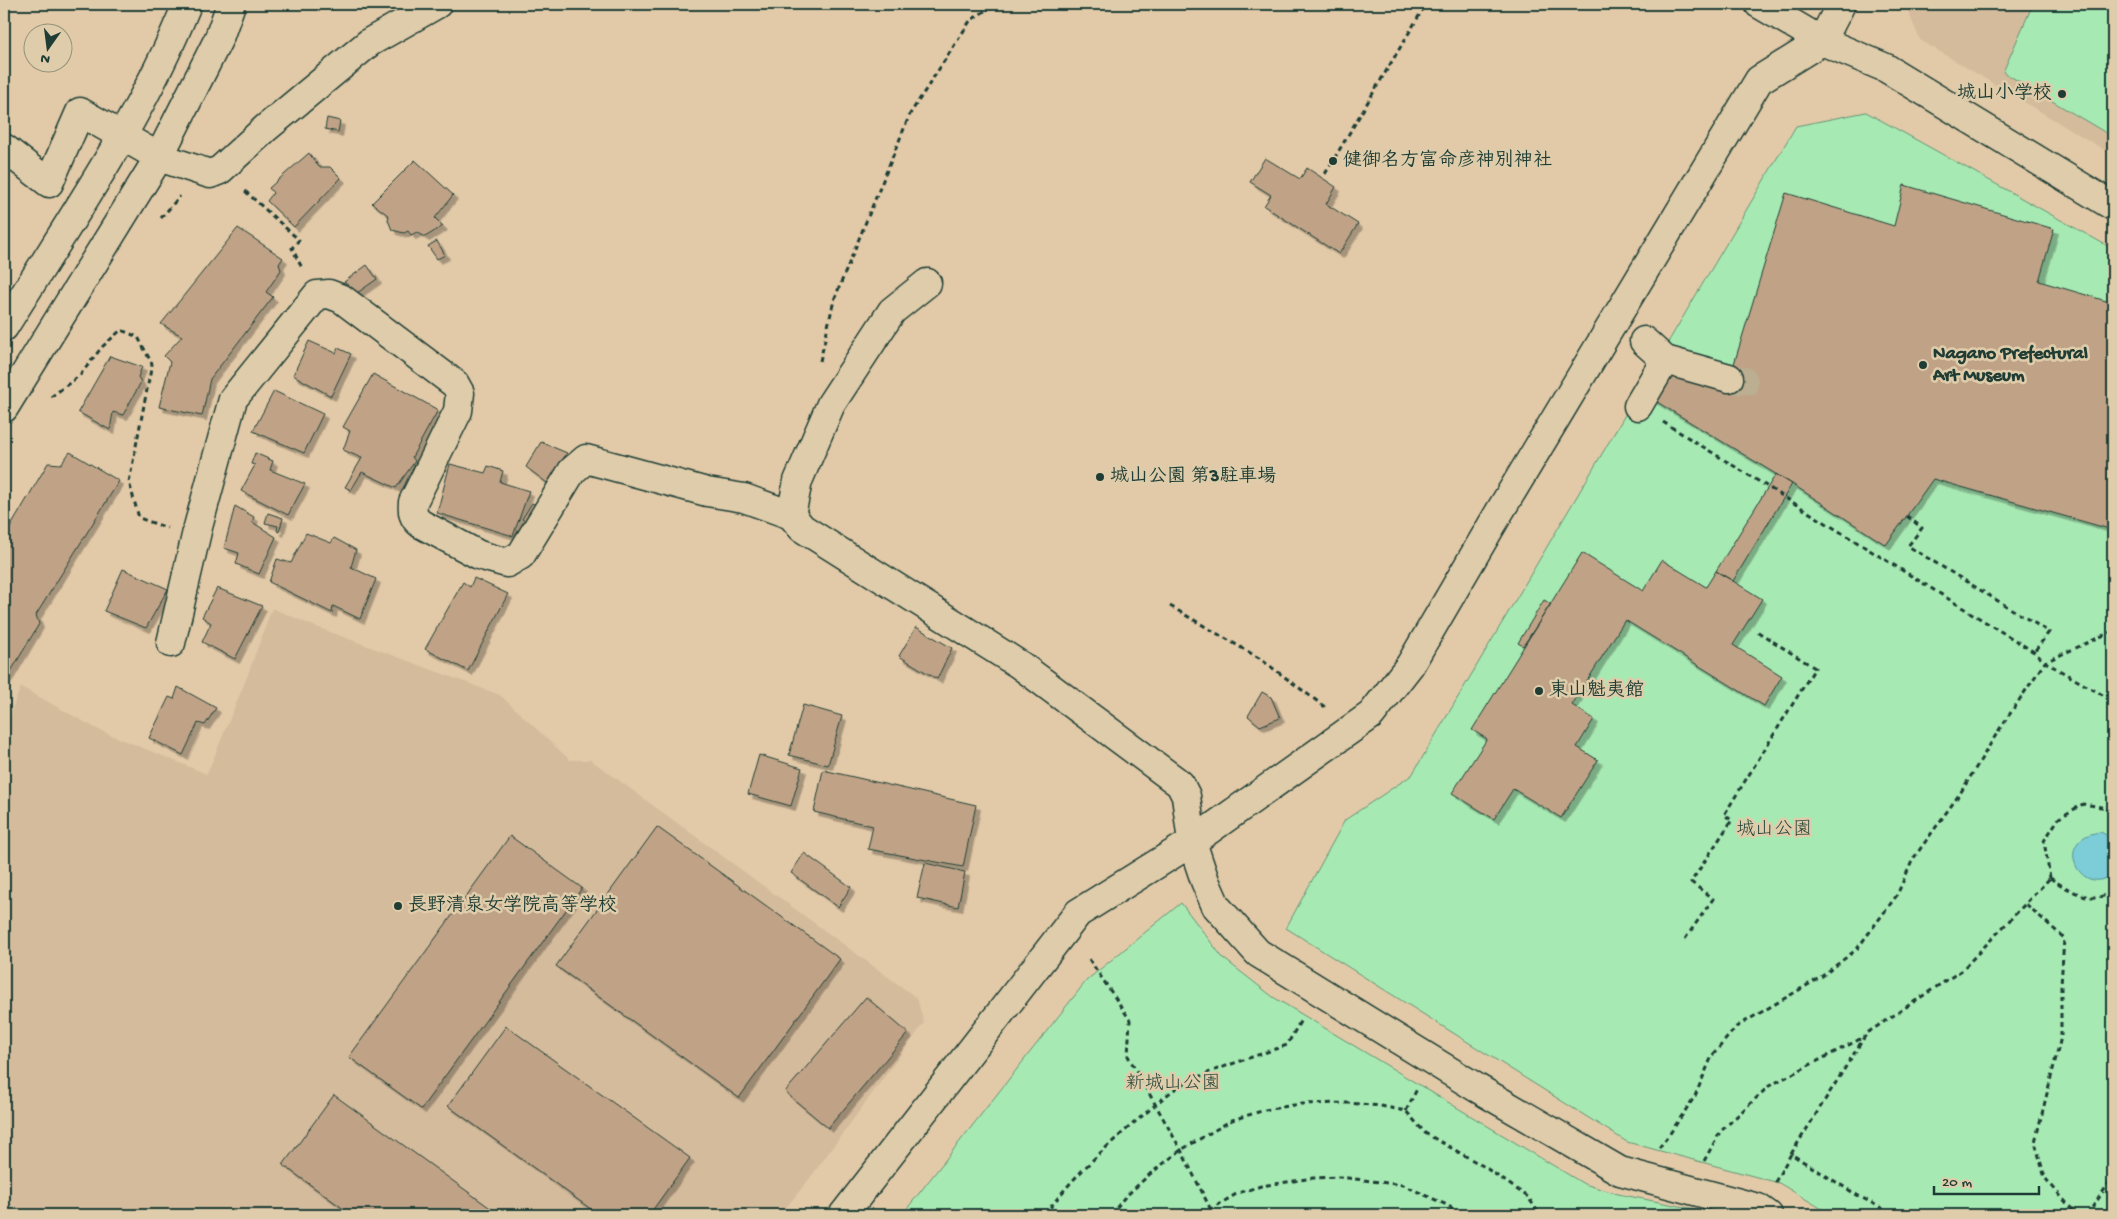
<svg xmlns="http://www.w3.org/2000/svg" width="2117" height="1219" viewBox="0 0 2117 1219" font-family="'Gochi Hand','Klee One',sans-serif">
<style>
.built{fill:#d4bb9c}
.green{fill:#a7e9b3;stroke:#639374}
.water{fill:#7ccdd7;stroke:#579396}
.building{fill:#c0a387;stroke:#1f3d34;filter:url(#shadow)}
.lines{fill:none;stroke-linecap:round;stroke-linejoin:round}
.minor-tunnel{stroke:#bbae91;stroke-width:28;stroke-dasharray:28 14;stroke-linecap:butt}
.minor-casing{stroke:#1f3d34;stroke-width:31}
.path{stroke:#1f3d34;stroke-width:3;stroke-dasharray:5 4;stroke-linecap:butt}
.minor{stroke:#dfccaa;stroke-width:28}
.poi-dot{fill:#1f3d34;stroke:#dfccaa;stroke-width:2}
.labels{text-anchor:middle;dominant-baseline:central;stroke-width:5;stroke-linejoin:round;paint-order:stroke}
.poi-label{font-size:19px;font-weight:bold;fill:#1f3d34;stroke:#dfccaa;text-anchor:start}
.park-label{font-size:19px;fill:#26463a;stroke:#dfccaa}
</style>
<defs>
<filter id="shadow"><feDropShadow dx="4.5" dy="4.5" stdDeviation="0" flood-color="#0004"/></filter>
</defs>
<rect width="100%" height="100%" fill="#e2caa8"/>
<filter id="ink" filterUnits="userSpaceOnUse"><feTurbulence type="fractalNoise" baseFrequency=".02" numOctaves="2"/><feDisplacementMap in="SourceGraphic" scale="10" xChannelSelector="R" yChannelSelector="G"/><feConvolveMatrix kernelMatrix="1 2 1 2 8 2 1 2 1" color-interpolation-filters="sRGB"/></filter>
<g filter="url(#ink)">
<!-- built -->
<path class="built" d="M1905 4H2113V155L1920 40Z
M272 608 314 626 500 695 570 760H591L917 998 924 1023 810 1178 780 1215H4V728L21 687 99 730 207 774 247 677Z"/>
<!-- green -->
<path class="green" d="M2033 4H2113V137L2003 72Z
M1866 112 2113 249V1215H1832L1779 1183 1627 1142 1286 928 1345 820 1412 775 1796 126Z
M1181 903 1223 958 1273 997 1584 1184 1618 1194 1725 1215H902L1087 980Z"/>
<!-- water -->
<path class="water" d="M2101 832 2113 839V874C2080 900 2050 837 2101 832Z"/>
<!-- building -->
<path class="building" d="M327 118 340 121 338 132 325 129Z
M309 153 319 167H330L341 178 294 227 267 201 273 193 269 188Z
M1265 158 1300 179 1307 168 1336 187 1326 204 1358 224 1339 254 1264 206 1271 195 1250 182Z
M415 160 453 195 435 218 443 226 425 237 417 232 411 235 408 231 404 233 392 230 388 220 389 216 372 203Z
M1904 185 2054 229 2039 281 2113 303V530L1933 479 1886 545 1792 484 1647 396 1662 371 1727 387 1786 193 1894 226Z
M238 228 283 258 279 264 281 270 266 292 273 297 210 379 202 416 159 407 170 362 164 356 182 336 161 324Z
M437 241 445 255 437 259 428 246Z
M367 265 377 279 357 293 344 282Z
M309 341 336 353 338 348 351 354 331 396 293 375Z
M110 356 142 367 138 377 141 382 123 415 113 412 110 430 78 412Z
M373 374 438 410 412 457 415 461 396 488 362 472 351 490 345 487 362 458 343 450 350 431 343 427Z
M274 391 323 414 304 453 253 431Z
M541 442 567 453 547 483 526 467Z
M70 452 119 481 36 615 39 624 4 683V538L48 463 61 464Z
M255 453 273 461 270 470 305 484 288 515 241 491 255 465 251 464Z
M450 464 485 473 488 466 503 471 500 482 529 491 513 536 437 513Z
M1776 474 1792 484 1733 581 1716 571Z
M532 503 536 505 527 522 522 519Z
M235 506 254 517 252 522 276 537 259 574 236 564 239 553 224 548Z
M268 513 283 518 279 532 277 531 278 526 265 523Z
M306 533 331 543 334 538 356 550 351 567 376 579 360 619 333 606 332 613 269 582 277 559 291 563Z
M1582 553 1643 591 1662 560 1706 587 1716 571 1733 581 1762 599 1733 645 1782 676 1764 706 1625 620 1572 705 1594 719 1577 747 1598 760 1561 818 1513 789 1494 819 1452 793 1487 739 1472 730Z
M123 569 168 589 146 628 104 611Z
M474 578 508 594 468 671 425 649 463 582 470 587Z
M217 588 262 606 235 659 202 642 211 623 202 617Z
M1544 600 1551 604 1523 646 1518 643Z
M916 627 952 648 937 679 899 656Z
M178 687 216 708 205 725 198 723 183 755 149 738 169 697 174 699Z
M1262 692 1271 697 1280 718 1260 726 1248 716Z
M803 705 842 716 828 765 789 755Z
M759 755 802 768 791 806 748 794Z
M823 770 976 805 963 867 868 849 873 826 814 812Z
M657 827 840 959 739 1098 556 966Z
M510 836 582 888 421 1109 349 1057Z
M804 853 851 887 838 907 791 873Z
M925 863 965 872 958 907 917 898Z
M866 997 908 1033 828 1128 785 1092Z
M506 1026 690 1158 649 1215H599L448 1106Z
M334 1095 500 1215H352L283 1165Z"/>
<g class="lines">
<!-- minor-tunnel -->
<path class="minor-tunnel" d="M1729 378 1744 381 1742 393"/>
<defs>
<path id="minor" d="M1759 4 1822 41 1886 68 2113 206
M4 148 49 183 80 112 159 157 210 174 220 170 266 128 370 42 437 4
M927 283 892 311 831 404 798 481 791 515 802 528 1020 665 1180 784 1186 796 1192 842 1205 881 1216 906 1258 953 1477 1088 1620 1171 1758 1208 1768 1215
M4 327C69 222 141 119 187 4
M1665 360 1729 378
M1638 406 1665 360 1644 341
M4 408 159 157 219 38 231 4
M171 643 198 527 233 399 317 295 329 294 342 299 455 384 460 393 458 411 413 502C412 512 413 518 421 524L479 555 507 563 521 555 572 471 586 459 707 492 744 498 791 515
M843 1215 1078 913 1192 842 1371 715 1410 665 1500 511 1759 80 1822 41 1841 4"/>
</defs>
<!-- minor casing -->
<use href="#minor" class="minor-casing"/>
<!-- path -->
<path class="path" d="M1325 174 1426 4
M245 191 299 240 292 248 302 268
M161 218 180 196
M820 361 834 300 910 114 970 21 995 4
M51 397 80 375 102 347 121 330 138 337 152 364 129 482 139 518 167 528
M1663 422 2034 652 2045 662 2113 701
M1907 516 1922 528 1908 546 2049 632 2034 652
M1170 606 1259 658 1325 707
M2050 878 2044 841 2059 818 2083 804 2113 809
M2050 878C2069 890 2091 905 2113 892
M2026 904 2064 938 2061 986V1037L2035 1142 2045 1178 2077 1215
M1685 939 1713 899 1691 882 1732 820 1724 815 1815 668 1755 630
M1089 959 1130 1020 1128 1056 1181 1150 1210 1208
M1406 1111 1417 1089
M1659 1148 1671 1132 1695 1096 1712 1056 1736 1027 1821 977 1857 949 1897 895 1913 859 1961 792 1999 730 2045 662 2113 631
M1791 1154 1867 1033 1962 970 2050 878
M1704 1161 1720 1132 1769 1086 1864 1037
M1775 1182 1791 1154 1857 1195 1894 1215
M1045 1215C1072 1176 1110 1143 1147 1112 1160 1101 1171 1090 1187 1082 1219 1067 1253 1057 1287 1045L1302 1018
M1111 1215 1124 1198 1150 1174 1181 1150 1232 1120 1265 1110 1300 1104 1348 1103 1381 1106 1406 1111 1425 1133 1483 1166 1528 1197 1540 1215
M1201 1215 1238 1193 1261 1186 1313 1178 1340 1177 1403 1185 1449 1206 1460 1215
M2087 1215 2109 1183 2113 1147"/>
<!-- minor -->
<use href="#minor" class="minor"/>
</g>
</g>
<!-- markers -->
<g class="poi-dot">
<circle cx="2062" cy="94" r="5"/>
<circle cx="1333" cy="161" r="5"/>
<circle cx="1923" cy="365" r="5"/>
<circle cx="1100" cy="477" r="5"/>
<circle cx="1539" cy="691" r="5"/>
<circle cx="398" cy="906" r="5"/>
</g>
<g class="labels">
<!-- poi labels -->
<g class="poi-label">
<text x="2052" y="94" text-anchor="end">城山小学校</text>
<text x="1343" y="161">健御名方富命彦神別神社</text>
<text x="1933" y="354">Nagano Prefectural<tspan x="1933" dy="22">Art Museum</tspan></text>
<text x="1110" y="477">城山公園 第3駐車場</text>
<text x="1549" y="691">東山魁夷館</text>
<text x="408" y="906">長野清泉女学院高等学校</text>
</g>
<!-- park labels -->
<g class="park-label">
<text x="1774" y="830">城山公園</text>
<text x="1173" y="1084">新城山公園</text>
</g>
</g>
<!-- margin -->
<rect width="2117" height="1219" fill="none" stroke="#dfccaa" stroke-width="20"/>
<rect x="10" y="10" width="2097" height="1199" fill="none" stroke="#1f3d34" stroke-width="2" filter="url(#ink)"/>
<!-- north arrow -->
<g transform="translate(48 48) rotate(194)"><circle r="24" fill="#dfccaa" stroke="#92937b"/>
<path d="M0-4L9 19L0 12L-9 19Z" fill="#1f3d34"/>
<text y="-8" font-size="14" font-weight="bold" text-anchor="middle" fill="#1f3d34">N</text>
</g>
<!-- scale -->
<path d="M1934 1186v8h105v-8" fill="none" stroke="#1f3d34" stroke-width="2.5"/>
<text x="1942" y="1186" font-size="15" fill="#1f3d34" stroke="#dfccaa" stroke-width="4" paint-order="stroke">20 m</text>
</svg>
